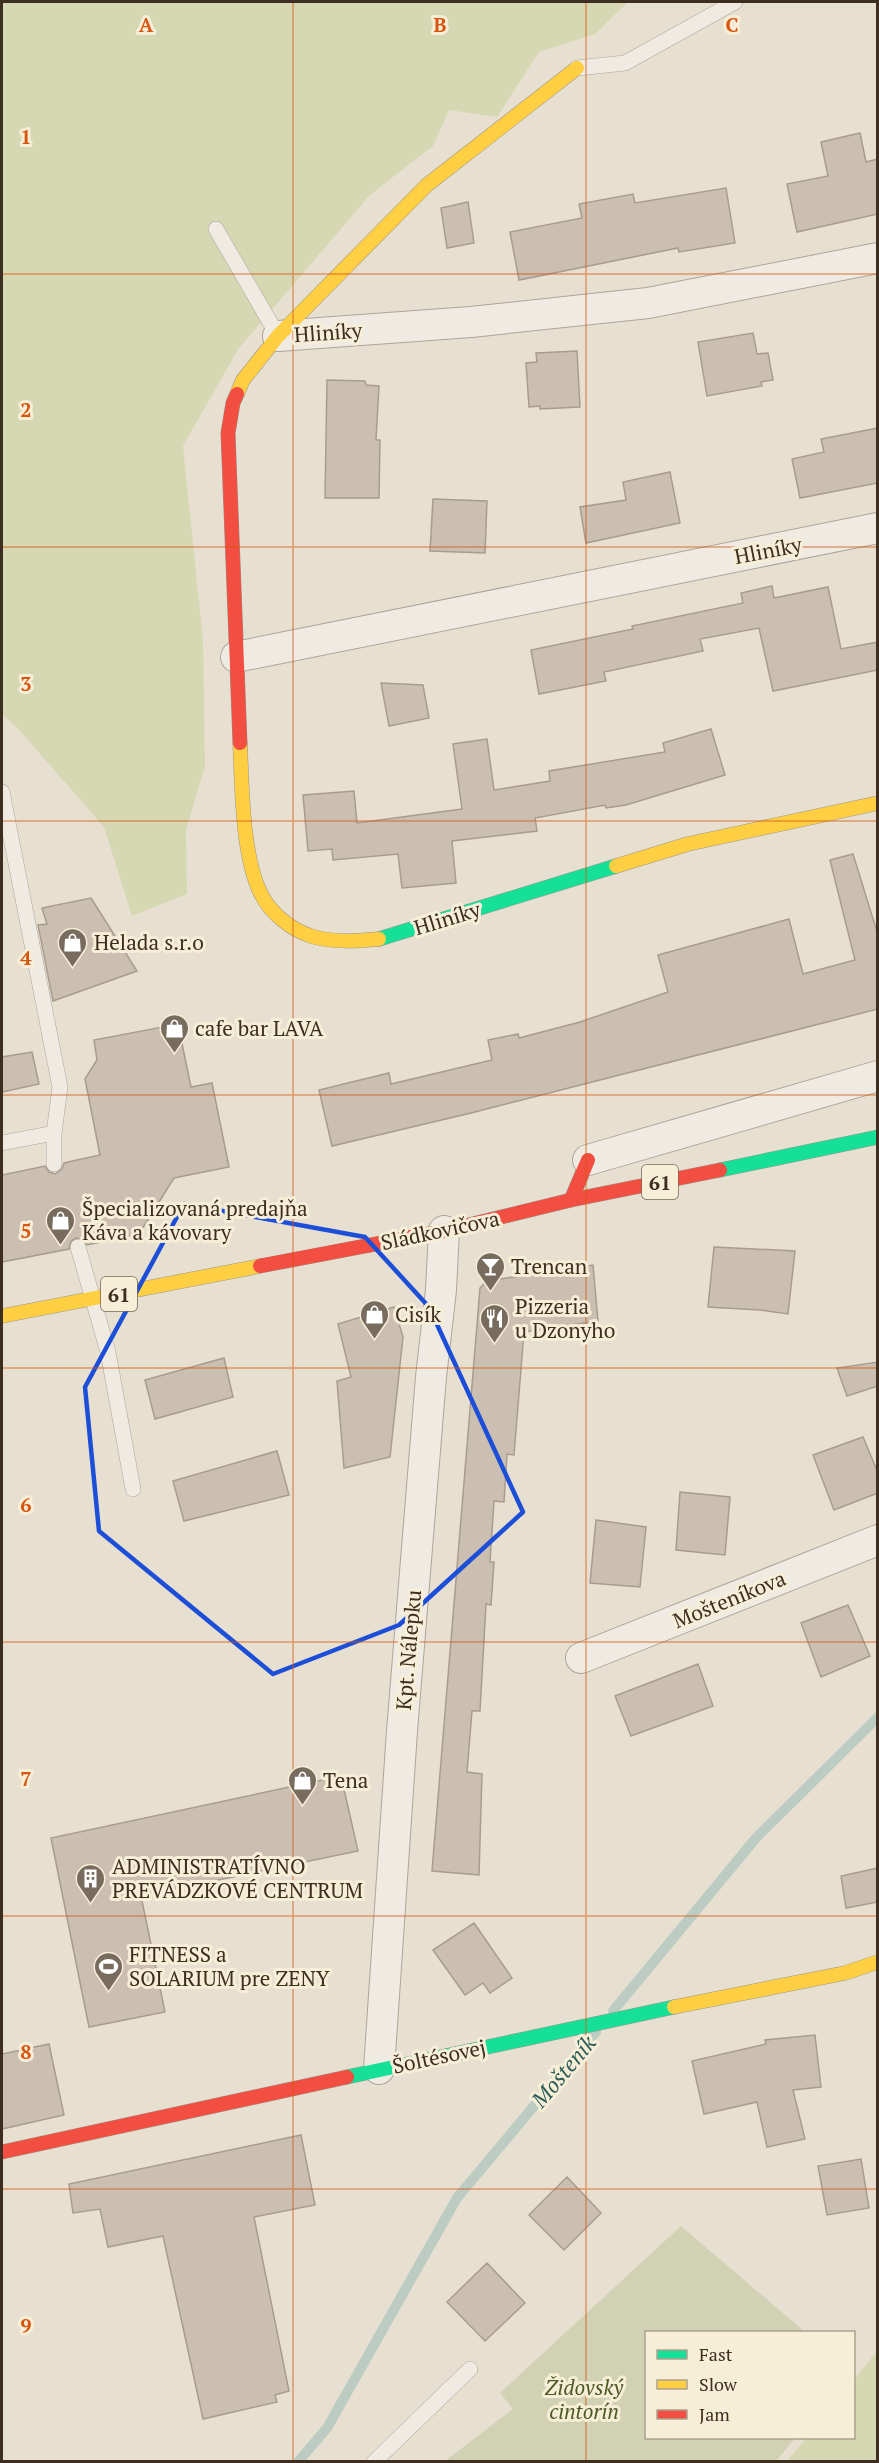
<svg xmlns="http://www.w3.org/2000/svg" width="879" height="2463" viewBox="0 0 879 2463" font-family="'PT Serif',serif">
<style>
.green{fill:#d6d7b3}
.cemetery{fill:#d1d1b3}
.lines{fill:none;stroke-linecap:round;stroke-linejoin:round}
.stream{stroke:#bcccc2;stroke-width:10}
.building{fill:#cbbfb2;stroke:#a89c90;stroke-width:1.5}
.lane-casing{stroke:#ada599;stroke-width:16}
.street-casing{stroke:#ada599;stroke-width:32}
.fast-casing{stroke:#9c958a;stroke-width:15}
.slow-casing{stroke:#9c958a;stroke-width:15}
.jam-casing{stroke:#9c958a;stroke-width:15}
.lane{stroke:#efebe3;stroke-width:15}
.street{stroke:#efebe3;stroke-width:30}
.fast{stroke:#16e098;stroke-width:14}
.slow{stroke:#ffcf43;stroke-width:14}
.jam{stroke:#f24e42;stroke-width:14}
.marked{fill:none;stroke:#1d4ed8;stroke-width:4.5;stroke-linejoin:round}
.grid{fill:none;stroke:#d7550e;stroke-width:1.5;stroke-opacity:0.55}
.labels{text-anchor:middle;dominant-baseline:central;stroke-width:6;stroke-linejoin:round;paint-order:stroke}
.shield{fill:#f7eed8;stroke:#756857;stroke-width:1.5}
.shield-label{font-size:20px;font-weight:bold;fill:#3d2e20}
.street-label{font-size:21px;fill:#3d2e20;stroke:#f7eed8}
.poi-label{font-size:21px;fill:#3d2e20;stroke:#f7eed8;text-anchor:start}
.park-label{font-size:21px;font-style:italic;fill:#4d5a26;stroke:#f7eed8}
.water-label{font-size:22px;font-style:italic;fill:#2f5d5a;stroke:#f7eed8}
.grid-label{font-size:20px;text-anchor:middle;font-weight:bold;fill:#d7550e;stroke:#f7eed8;stroke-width:6;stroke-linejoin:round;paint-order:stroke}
</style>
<rect width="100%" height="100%" fill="#e7e0d1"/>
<!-- green -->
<path class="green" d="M2 2H628L595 34 539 52 497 117 449 110 433 146 370 195 239 348 183 446 203 641 205 766 186 830 187 894 132 916 104 827 19 730 2 714Z
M877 2351V2461H787L806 2438H854V2380Z"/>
<!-- cemetery -->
<path class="cemetery" d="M681 2226 805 2332H646V2438H795L776 2461H445L513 2409 500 2393Z"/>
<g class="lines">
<!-- stream -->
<path class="stream" d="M613 2011 756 1838 878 1717
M298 2462 327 2428 457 2198 596 2032"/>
</g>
<!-- building -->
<path class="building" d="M860 133 866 162 878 159V214L797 232 787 184 828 176 821 142Z
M726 188 735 243 679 252 678 248 519 280 510 232 582 218 579 204 633 194 635 203Z
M468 202 474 243 447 248 441 208Z
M753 333 757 354 768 353 773 380 761 382 762 386 707 396 698 342Z
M577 351 580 407 540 409V406L529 407 526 363 537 362 536 353Z
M327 380 365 381 366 385 379 386 376 440H380L379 498H325Z
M878 428V483L800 498 792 459 824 452 821 439Z
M670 472 680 523 586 543 580 507 626 500 623 482Z
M433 499 487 501 485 553 430 551Z
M772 586 774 598 828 587 841 649 878 642V670L773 691 759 628 700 639 703 651 604 672 606 681 539 694 531 650 633 629 632 626 743 603 741 593Z
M381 683 423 685 429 718 389 726Z
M711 729 725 775 626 805 606 808 605 805 535 818 537 831 452 841 456 883 402 888 398 854 333 860 332 849 308 851 303 795 354 791 357 823 462 809 453 744 487 739 494 790 550 781 549 771 665 752 663 743Z
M853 854 878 935V1009L471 1113 332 1146 319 1090 389 1073 391 1084 492 1060 488 1040 518 1034 519 1038 580 1022 668 992 658 955 789 919 803 974 855 960 830 860Z
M91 898 137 971 53 1001 38 925 47 924 42 908Z
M178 1024 191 1087 212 1083 229 1167 174 1178 139 1234 87 1245 84 1240 76 1238 71 1241 69 1249 2 1262V1175L45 1166 49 1172 55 1174 62 1169 64 1163 100 1155 85 1079 97 1060 94 1040Z
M32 1052 39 1084 2 1092V1057Z
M714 1247 795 1251 788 1314 760 1310 708 1307Z
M593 1265 598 1321 524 1332 514 1455 507 1454 504 1502 494 1501 490 1562H494L491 1605 486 1604 480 1711H472L467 1772 482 1774 479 1875 432 1871 480 1288 487 1281Z
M394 1307 403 1337 390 1457 344 1468 337 1381 351 1377 338 1324Z
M224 1358 233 1397 155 1419 145 1380Z
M878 1362V1386L847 1396 837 1368Z
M863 1437 878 1473V1493L834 1510 813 1455Z
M277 1451 289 1495 184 1521 173 1481Z
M680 1492 730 1497 725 1555 676 1550Z
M596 1520 646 1527 640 1587 590 1583Z
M848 1605 870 1656 821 1677 801 1623Z
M698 1664 713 1706 631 1736 615 1696Z
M341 1776 358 1851 141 1896 165 2012 89 2027 51 1838Z
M878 1868V1902L846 1908 841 1876Z
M474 1923 512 1978 490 1993 483 1983 465 1995 433 1950Z
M815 2035 821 2087 793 2090 805 2139 767 2147 757 2102 704 2114 692 2061 766 2044 765 2040Z
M49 2044 64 2115 2 2129V2054Z
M301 2135 315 2205 254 2217 289 2391 275 2395 277 2402 203 2419 163 2236 108 2247 100 2209 73 2213 69 2184Z
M861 2159 869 2208 827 2215 818 2166Z
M567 2177 601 2213 564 2250 529 2215Z
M487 2263 525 2303 485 2341 447 2302Z"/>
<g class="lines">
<defs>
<path id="lane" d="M577 68 625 63 735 2
M216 229 278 336
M2 792 60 1087 54 1133 2 1143
M54 1133V1164
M78 1247 108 1352 133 1489
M374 2462 470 2369"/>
<path id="street" d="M278 336 471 322 648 303 878 258
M236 657 878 528
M588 1160 878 1076
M581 1658 878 1540
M379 2069 402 1731 431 1377 441 1290 444 1231"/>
<path id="fast" d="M379 939 616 866
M720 1170 878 1137
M347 2077 674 2007"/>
<path id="slow" d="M237 394 243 380 278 336 427 185 577 68
M240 743C242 786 242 854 260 892 270 913 290 929 311 936 333 943 357 941 379 939
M616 866 688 844 878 803
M2 1316 260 1266
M674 2007 845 1973 878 1962"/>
<path id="jam" d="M237 394 233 403 228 433 240 743
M571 1200 588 1160
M260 1266 444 1231 571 1200 720 1170
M2 2152 347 2077"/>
</defs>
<!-- lane casing -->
<use href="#lane" class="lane-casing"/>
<!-- street casing -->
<use href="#street" class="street-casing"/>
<!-- fast casing -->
<use href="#fast" class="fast-casing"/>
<!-- slow casing -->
<use href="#slow" class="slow-casing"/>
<!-- jam casing -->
<use href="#jam" class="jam-casing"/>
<!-- lane -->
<use href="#lane" class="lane"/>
<!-- street -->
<use href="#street" class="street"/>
<!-- fast -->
<use href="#fast" class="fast"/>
<!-- slow -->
<use href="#slow" class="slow"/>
<!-- jam -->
<use href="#jam" class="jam"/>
</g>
<!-- marked area -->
<path class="marked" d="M184 1204 365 1237 429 1307 523 1512 399 1625 273 1674 99 1531 85 1387Z"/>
<!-- grid -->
<path class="grid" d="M293 2V2462M586 2V2462M2 274H878M2 547H878M2 821H878M2 1095H878M2 1368H878M2 1642H878M2 1916H878M2 2189H878"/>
<!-- icons -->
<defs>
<symbol id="shop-pin" viewBox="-11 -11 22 30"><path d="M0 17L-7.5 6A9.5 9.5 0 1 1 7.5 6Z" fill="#786c5e" stroke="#f7eed8"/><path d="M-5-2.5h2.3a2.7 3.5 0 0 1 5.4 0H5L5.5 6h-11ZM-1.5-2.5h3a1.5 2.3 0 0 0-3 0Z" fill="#fff"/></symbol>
<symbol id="bar-pin" viewBox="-11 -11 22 30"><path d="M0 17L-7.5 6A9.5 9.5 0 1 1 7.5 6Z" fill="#786c5e" stroke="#f7eed8"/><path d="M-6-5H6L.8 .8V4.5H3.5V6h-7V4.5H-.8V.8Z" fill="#fff"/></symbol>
<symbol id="restaurant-pin" viewBox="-11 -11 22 30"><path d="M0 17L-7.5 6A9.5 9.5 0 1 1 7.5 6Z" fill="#786c5e" stroke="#f7eed8"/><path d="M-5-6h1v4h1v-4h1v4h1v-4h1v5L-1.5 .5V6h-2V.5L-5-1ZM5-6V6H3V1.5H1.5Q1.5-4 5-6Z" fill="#fff"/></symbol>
<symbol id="building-pin" viewBox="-11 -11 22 30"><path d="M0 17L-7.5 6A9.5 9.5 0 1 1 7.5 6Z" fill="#786c5e" stroke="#f7eed8"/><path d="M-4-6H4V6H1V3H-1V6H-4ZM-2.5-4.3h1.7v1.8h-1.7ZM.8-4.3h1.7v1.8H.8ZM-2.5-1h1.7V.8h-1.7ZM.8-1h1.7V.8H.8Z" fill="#fff"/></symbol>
<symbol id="stadium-pin" viewBox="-11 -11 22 30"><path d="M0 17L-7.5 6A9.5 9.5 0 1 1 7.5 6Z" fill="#786c5e" stroke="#f7eed8"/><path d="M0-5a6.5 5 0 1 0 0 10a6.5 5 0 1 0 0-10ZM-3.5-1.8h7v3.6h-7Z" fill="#fff"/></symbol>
</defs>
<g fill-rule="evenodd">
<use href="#shop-pin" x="56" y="926" width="33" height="45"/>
<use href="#shop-pin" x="158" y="1012" width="33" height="45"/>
<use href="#shop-pin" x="44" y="1204" width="33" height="45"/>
<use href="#bar-pin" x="474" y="1250" width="33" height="45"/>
<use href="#shop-pin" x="358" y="1298" width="33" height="45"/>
<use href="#restaurant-pin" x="478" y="1302" width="33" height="45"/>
<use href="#shop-pin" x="286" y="1764" width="33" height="45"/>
<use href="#building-pin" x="74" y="1862" width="33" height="45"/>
<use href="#stadium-pin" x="92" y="1950" width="33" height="45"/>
</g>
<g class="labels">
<!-- shield labels -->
<g class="shield">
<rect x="642" y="1165" width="36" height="34" rx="4.5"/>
<rect x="101" y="1277" width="36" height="34" rx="4.5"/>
</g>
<g class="shield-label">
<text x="660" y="1182">61</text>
<text x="119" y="1294">61</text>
</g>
<!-- street labels -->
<g class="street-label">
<text transform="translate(328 332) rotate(-4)">Hliníky</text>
<text transform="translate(768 550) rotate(-11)">Hliníky</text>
<text transform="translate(447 918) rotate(-17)">Hliníky</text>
<text transform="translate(440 1230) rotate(-12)">Sládkovičova</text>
<text transform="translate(729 1599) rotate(-22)">Mošteníkova</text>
<text transform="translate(408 1650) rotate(-85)">Kpt. Nálepku</text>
<text transform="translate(439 2056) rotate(-12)">Šoltésovej</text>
</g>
<!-- poi labels -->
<g class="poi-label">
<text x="94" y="942">Helada s.r.o</text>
<text x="195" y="1028">cafe bar LAVA</text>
<text x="82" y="1208">Špecializovaná predajňa<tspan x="82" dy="24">Káva a kávovary</tspan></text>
<text x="511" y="1266">Trencan</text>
<text x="515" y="1306">Pizzeria<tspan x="515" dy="24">u Dzonyho</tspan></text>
<text x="395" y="1314">Cisík</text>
<text x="323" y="1780">Tena</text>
<text x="112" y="1866">ADMINISTRATÍVNO<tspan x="112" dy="24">PREVÁDZKOVÉ CENTRUM</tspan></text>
<text x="129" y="1954">FITNESS a<tspan x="129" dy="24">SOLARIUM pre ZENY</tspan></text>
</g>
<!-- park labels -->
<g class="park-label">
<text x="584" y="2387">Židovský<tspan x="584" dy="24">cintorín</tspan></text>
</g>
<!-- water labels -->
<g class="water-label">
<text transform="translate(563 2071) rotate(-50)">Mošteník</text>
</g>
</g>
<g class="grid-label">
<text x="146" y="32">A</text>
<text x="440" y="32">B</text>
<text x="732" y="32">C</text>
<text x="26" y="144">1</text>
<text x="26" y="417">2</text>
<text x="26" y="691">3</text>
<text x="26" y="965">4</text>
<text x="26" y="1238">5</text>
<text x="26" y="1512">6</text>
<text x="26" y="1786">7</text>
<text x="26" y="2059">8</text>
<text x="26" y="2333">9</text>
</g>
<!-- border -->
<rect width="879" height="2463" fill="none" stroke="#3d2e20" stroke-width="6"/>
<!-- legend -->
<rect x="645" y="2331" width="210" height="108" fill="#f7eed8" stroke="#ada18e" stroke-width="1.5"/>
<rect x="657" y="2350" width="30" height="9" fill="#16e098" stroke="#ada18e" stroke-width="1.5"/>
<text x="699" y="2361" font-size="18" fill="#3d2e20">Fast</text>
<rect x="657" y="2380" width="30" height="9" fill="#ffcf43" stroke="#ada18e" stroke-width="1.5"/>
<text x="699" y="2391" font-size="18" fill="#3d2e20">Slow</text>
<rect x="657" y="2410" width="30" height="9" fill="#f24e42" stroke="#ada18e" stroke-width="1.5"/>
<text x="699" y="2421" font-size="18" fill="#3d2e20">Jam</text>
</svg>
